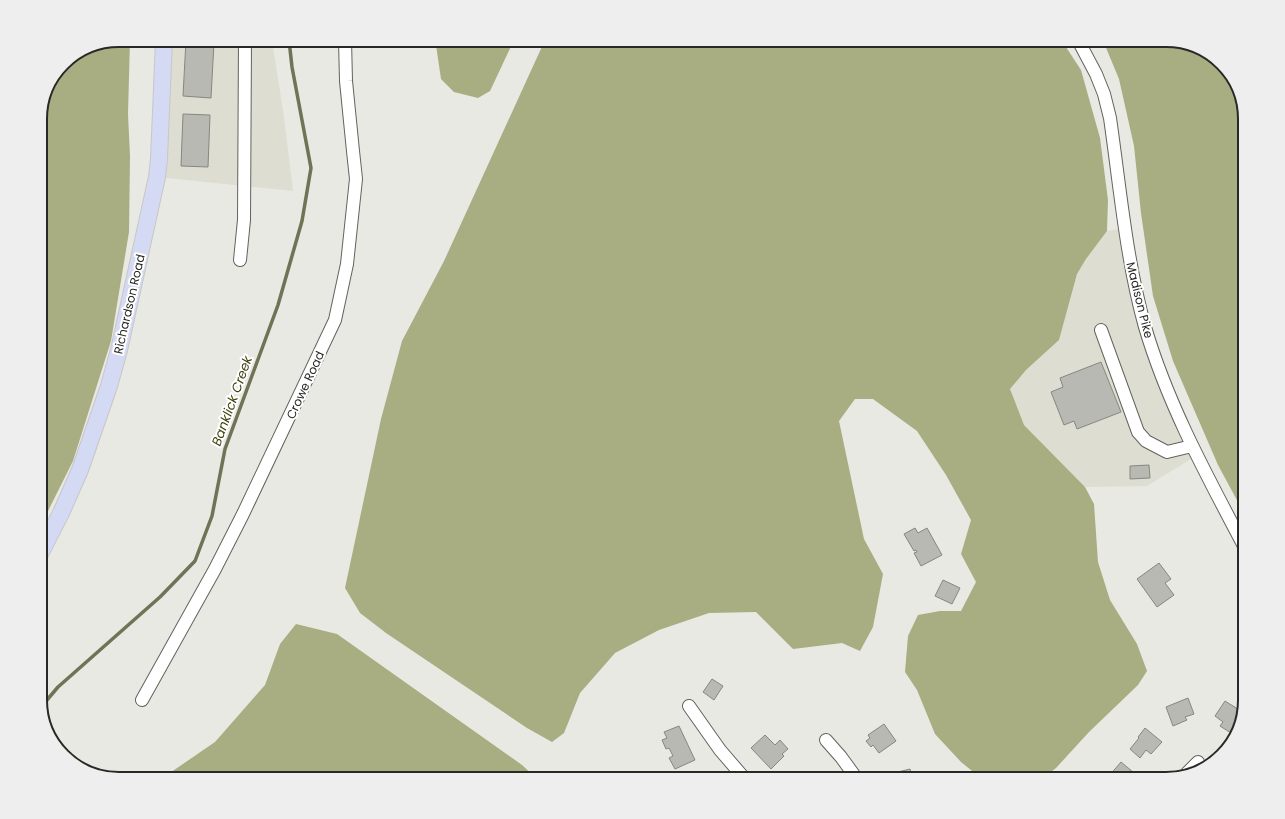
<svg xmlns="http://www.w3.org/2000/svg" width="1285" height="819" viewBox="0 0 1285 819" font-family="Poppins,sans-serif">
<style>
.built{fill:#ddded1}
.forest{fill:#a9ad82}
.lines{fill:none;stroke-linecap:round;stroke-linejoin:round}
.stream{stroke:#707355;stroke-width:3.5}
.building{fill:#b9b9b4;stroke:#878782}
.minor-casing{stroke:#62635e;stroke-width:14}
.major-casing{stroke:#c7c7c7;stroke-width:18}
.minor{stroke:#fff;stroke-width:12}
.major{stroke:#d4d9f4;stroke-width:16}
.labels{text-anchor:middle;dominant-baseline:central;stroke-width:4;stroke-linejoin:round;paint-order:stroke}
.street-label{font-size:12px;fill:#282826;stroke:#fff}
.water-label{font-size:13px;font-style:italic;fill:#40430e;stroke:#fff}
.rim{fill:none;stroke:#282826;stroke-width:2}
</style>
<rect width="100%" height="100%" fill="#e8e9e3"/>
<!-- built -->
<path class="built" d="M164 40H272L284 117 293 191 157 177Z
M1126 228 1145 327 1196 456 1147 486 1085 487 1024 425 1009 389 1026 370 1059 340 1077 274 1086 259 1107 231Z"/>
<!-- forest -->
<path class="forest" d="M119 40H130L128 114 130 156 129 232 111 341 73 461 40 527V115L46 89 63 63 89 46Z
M437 40H514L490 91 478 98 454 92 441 79 436 45Z
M545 40H1058L1066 47 1081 70 1100 138 1108 200 1107 231 1086 259 1077 274 1059 340 1026 370 1010 389 1024 425 1085 487 1094 504 1098 562 1110 600 1137 644 1147 671 1138 685 1089 732 1056 768 1042 779H982L961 762 935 734 917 690 905 672 908 636 918 615 940 611H961L976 582 961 554 971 520 946 475 917 431 873 399H855L839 421 864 539 883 574 873 627 860 651 842 643 793 649 756 612 709 613 659 630 615 653 580 693 564 733 552 742 527 728 386 633 360 613 345 588 381 419 402 341 444 261Z
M1101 40H1165L1209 53 1234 80 1245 119V515L1218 465 1173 361 1153 296 1141 213 1134 146 1119 79 1104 43Z
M296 624 337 634 522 765 537 779H161L215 742 265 685 280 644Z"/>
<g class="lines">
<!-- stream -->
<path class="stream" d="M41 707 58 687 160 597 195 561 212 516 225 449 278 305 302 221 311 168 292 67 289 40"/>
</g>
<!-- building -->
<path class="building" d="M186 40 214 42 211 98 183 96Z
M183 114 210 115 208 167 181 166Z
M1101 362 1121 412 1077 429 1074 421 1064 425 1051 392 1063 387 1060 378Z
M1149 465 1150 478 1130 479V466Z
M915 528 918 533 927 528 942 555 921 566 914 553 917 552 916 550 914 551 904 534Z
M1159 563 1171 579 1165 583 1174 595 1157 607 1137 579Z
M943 580 960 588 952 604 935 596Z
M712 679 723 686 714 700 703 692Z
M1188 698 1194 714 1185 717 1187 720 1173 726 1166 707Z
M1225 701 1241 711 1238 721 1231 733 1220 726 1223 722 1215 716Z
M884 724 896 741 879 753 873 745 871 747 866 741 870 738 868 735Z
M679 726 695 760 675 769 669 758 673 756 669 748 666 749 662 740 667 738 664 732Z
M1145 728 1162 742 1151 754 1146 750 1140 758 1130 749 1139 738 1138 737Z
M765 735 775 745 780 740 788 749 782 754 784 756 771 769 751 748Z
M1121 762 1139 777 1138 779H1111L1112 778 1109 776Z
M910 769 913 779H891L890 774Z"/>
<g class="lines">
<defs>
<path id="minor" d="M1078 40 1096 74 1104 94 1110 118C1120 187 1126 259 1145 327 1168 405 1207 476 1245 548
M240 260 244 220 245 40
M1101 330 1138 432 1146 441 1167 452 1192 446
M142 700 215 569 243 514 335 320 347 264 356 179 353 151 346 81 345 40
M689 706 720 750 745 779
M826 740 841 757 857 779
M1187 773 1198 762"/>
<path id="major" d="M40 554 61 513 80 470 109 386 119 350 157 177 159 159 164 40"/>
</defs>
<!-- minor casing -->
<use href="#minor" class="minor-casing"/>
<!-- major casing -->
<use href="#major" class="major-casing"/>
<!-- minor -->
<use href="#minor" class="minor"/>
<!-- major -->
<use href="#major" class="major"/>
</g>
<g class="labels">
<!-- street labels -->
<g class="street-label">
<text transform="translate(1140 300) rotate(76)">Madison Pike</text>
<text transform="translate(129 304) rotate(-77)">Richardson Road</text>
<text transform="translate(305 385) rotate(-65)">Crowe Road</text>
</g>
<!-- water labels -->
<g class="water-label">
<text transform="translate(232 401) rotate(-70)">Banklick Creek</text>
</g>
</g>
<!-- crop -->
<path d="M0 0H1285V819H0ZM119 47H1166A72 72 0 0 1 1238 119V700A72 72 0 0 1 1166 772H119A72 72 0 0 1 47 700V119A72 72 0 0 1 119 47Z" fill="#eee" fill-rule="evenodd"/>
<path class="rim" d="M119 47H1166A72 72 0 0 1 1238 119V700A72 72 0 0 1 1166 772H119A72 72 0 0 1 47 700V119A72 72 0 0 1 119 47Z"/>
</svg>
